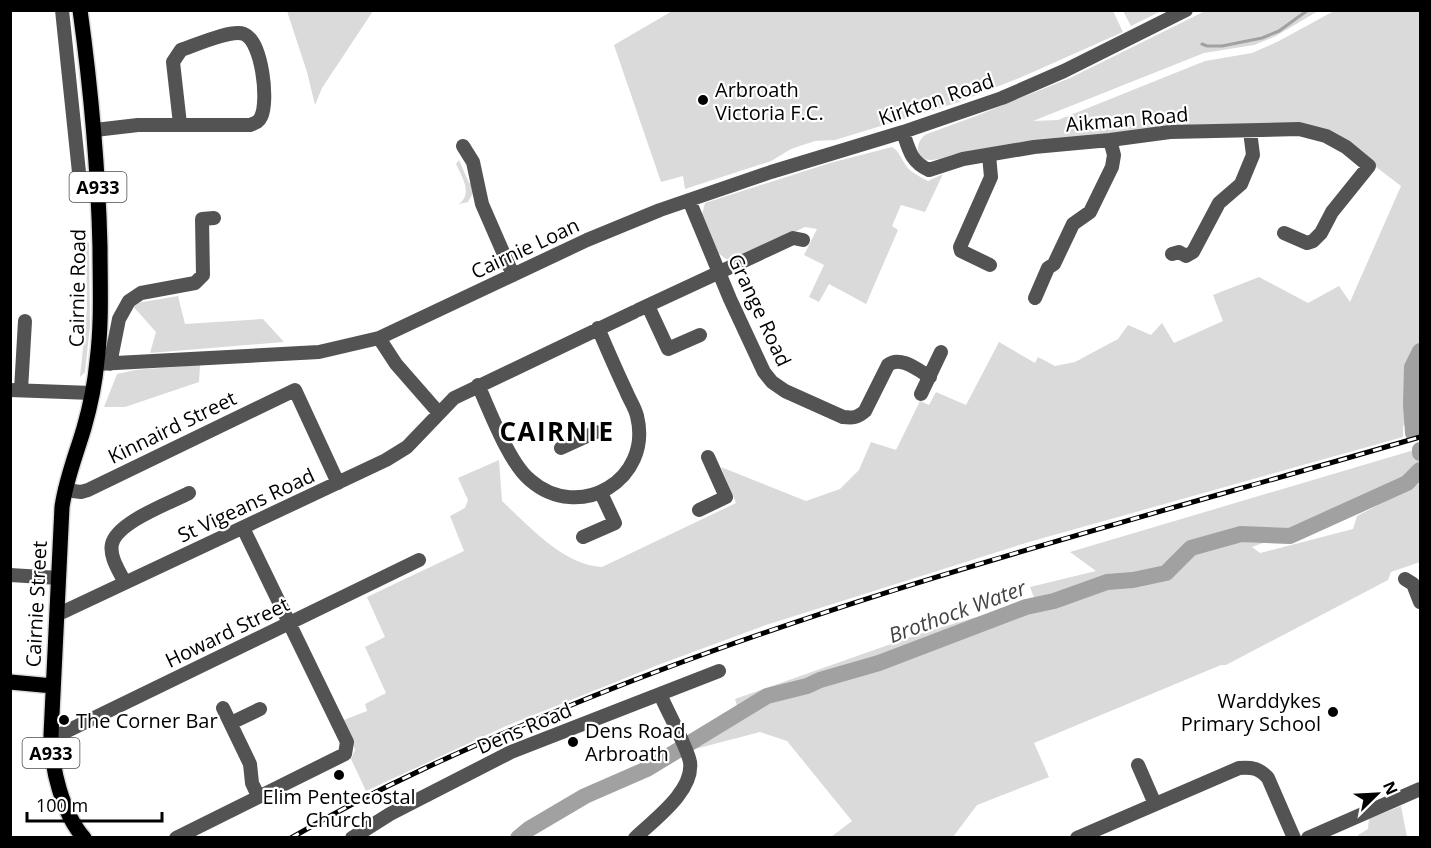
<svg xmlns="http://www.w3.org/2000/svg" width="1431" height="848" viewBox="0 0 1431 848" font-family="'Open Sans',sans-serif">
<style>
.green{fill:#dadada}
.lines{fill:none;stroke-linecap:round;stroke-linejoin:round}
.stream{stroke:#a1a1a1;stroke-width:3}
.river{stroke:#a1a1a1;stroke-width:16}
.major-casing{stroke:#dbdbdb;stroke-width:18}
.minor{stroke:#535353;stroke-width:14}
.major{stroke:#000;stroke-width:15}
.rail-casing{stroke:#000;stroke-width:5}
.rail{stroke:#fff;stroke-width:3;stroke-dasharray:9;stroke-linecap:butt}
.poi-dot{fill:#000;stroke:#fff;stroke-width:2}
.labels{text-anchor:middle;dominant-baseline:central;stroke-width:4.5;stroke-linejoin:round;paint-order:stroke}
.shield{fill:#fff;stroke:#4c4c4c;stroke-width:1.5}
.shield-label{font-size:18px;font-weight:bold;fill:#000}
.poi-label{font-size:20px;fill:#000;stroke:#fff;text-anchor:start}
.street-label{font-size:20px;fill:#000;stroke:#fff}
.water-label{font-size:21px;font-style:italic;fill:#424242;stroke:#fff}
.district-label{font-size:26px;font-weight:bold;letter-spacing:1.5px;fill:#000;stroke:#fff}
</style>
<rect width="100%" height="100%" fill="#fff"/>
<!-- green -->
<path class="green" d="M674 10 1113 11 1123 32 1024 76 956 103 835 140 815 141 791 149 771 161 685 189 683 176 661 182 614 45Z
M287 11H373L322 88 315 105 307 72Z
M1123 11H1161L1131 26Z
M1205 11H1318L1276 36 1254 45 1204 53 1033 121 1058 120 1205 61 1252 53 1277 42 1334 11H1420V411L1403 426V437L1029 542 766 625 658 665 506 726 366 791 351 759 355 750 344 720 367 711 365 704 386 693 365 647 385 637 367 597 464 551 450 516 465 508 468 500 458 478 499 460 502 501C529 526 563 565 602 567L736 503 721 467 806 501 840 489 859 470 871 442 896 450 920 401 929 405 936 392 966 405 999 342 1035 363 1038 357 1055 366 1075 362 1118 339 1128 325 1151 335 1162 323 1174 343 1223 321 1213 295 1259 277 1308 303 1339 286 1350 302 1401 186 1350 147 1312 129 1216 126 957 157 955 154C948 156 939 160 931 160 915 160 914 141 927 134L976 116 1070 78Z
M892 147C900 152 901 159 907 167 912 173 921 177 928 181L943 174 925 212 901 205 892 226 898 230 866 304 829 284 819 302 809 297 824 265 804 255 817 229 805 227 734 260 726 259 718 253 702 214 705 203 830 163Z
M459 160 469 183H471L473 193 468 202 459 204C473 193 462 177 456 164Z
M86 240 89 243 90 326 85 372 80 377 87 308Z
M178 296 185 324 263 319 284 342 150 353 156 332 131 304Z
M200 365 199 382 125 407H104L117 374 135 370Z
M1414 450 1420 465 1404 481 1290 533 1252 547 1260 553 1353 529 1357 516 1420 483V562L1391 572 1388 580 1226 665H1221L1034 743 1049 777 977 805 953 837H831L852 821 787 741 760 732 695 749 688 735 737 706 735 699 925 632 1035 600 1030 587 1096 571 1070 552Z
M1401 806 1407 837H1359L1358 835 1368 829 1369 819Z"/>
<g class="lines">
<!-- stream -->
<path class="stream" d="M1202 44 1207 46H1222L1262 38 1279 31 1308 10"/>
<!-- river -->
<path class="river" d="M1413 433 1411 405 1412 367 1420 351
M1420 450V453
M518 838 529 829 585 796 647 769 767 696 807 686 820 680 879 663 1026 607 1054 601 1107 582 1133 580 1166 573 1191 548 1241 534 1290 536 1407 483 1420 470"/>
<defs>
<path id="major" d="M80 10C91 89 98 167 100 247 100 285 102 323 97 361 95 383 90 407 84 428 76 455 66 479 62 507L51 735C51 767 62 813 84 838
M10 682 53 686"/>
</defs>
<!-- major casing -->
<use href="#major" class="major-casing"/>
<!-- minor -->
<path class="minor" d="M62 10 80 182H98
M95 130 138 125H250C255 123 259 122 261 117 269 101 262 41 244 34 231 29 196 45 181 50L173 62 180 124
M903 132C909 150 911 162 929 170L963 159 1034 147 1110 140 1170 132 1299 129 1326 136 1346 147 1369 166 1332 212 1321 233 1313 241 1307 243 1284 233
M463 146 473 162 482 204 513 275
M989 155 991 177 960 247 961 251 990 265
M689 200 730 299 764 372 772 382 785 391 843 417C853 418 857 418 865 411L888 365C900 355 918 370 930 377
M1172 254 1179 252 1186 256 1193 252 1219 203 1241 184 1253 155 1250 131
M1035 298 1048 268 1054 264 1073 224 1090 212 1112 167 1114 155 1110 140
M648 306 668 349 700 335
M638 310 793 238 803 240
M379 338 396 364 438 412
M97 364 319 352 379 338 587 240 660 210 771 172 903 132 1002 98 1064 71 1186 10
M110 364 119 319 129 301 141 293 195 283 203 275 202 219 214 218
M478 385C490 411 509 463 530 480 579 523 653 480 637 416 635 407 629 399 626 391 616 370 607 349 598 328
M10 390 92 393
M21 390 25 321
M921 394 941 352
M561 448 596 432
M65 490 81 492 88 490 295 390 338 483
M699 510 726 497 708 457
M583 537 615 523 601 493
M10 575 59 578
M1405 579 1413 584 1420 602
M125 583C120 572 109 557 112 544 117 522 170 503 189 493
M58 613 63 612 386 460 407 447 454 398 634 312
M223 708 250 764 252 783 258 796
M231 723 260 709
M51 735 61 734 419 560
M1138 765 1155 804
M176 838 345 754 347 742 243 528
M352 838 390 814 511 752 719 671
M635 838C655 819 694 791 690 762 687 746 667 711 660 694
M1077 838 1239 768C1252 767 1259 768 1268 778L1294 838
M1308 838 1420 789"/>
<!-- major -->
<use href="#major" class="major"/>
<defs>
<path id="rail" d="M291 838C378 787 471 746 564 708 841 594 1133 521 1420 437"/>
</defs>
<!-- rail casing -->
<use href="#rail" class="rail-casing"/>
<!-- rail -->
<use href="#rail" class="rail"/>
</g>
<!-- markers -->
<g class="poi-dot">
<circle cx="703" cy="100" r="6"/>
<circle cx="1333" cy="712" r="6"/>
<circle cx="64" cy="720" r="6"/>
<circle cx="573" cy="742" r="6"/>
<circle cx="339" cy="775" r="6"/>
</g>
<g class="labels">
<!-- shield labels -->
<g class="shield">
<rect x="69.5" y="172" width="57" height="30" rx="4.5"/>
<rect x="22.5" y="738" width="57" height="30" rx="4.5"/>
</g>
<g class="shield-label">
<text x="98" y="187">A933</text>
<text x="51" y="753">A933</text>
</g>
<!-- poi labels -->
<g class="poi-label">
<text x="715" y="89">Arbroath<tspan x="715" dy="23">Victoria F.C.</tspan></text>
<text x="1321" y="700" text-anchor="end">Warddykes<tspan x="1321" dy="23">Primary School</tspan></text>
<text x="76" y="720">The Corner Bar</text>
<text x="585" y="730">Dens Road<tspan x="585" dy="23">Arbroath</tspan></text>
<text x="339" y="796" text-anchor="middle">Elim Pentecostal<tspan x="339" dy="23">Church</tspan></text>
</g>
<!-- street labels -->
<g class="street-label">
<text transform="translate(936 99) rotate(-19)">Kirkton Road</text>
<text transform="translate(1127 119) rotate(-5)">Aikman Road</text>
<text transform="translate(525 248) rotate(-25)">Cairnie Loan</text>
<text transform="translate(77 288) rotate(-89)">Cairnie Road</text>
<text transform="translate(760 310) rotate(65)">Grange Road</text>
<text transform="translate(172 427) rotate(-26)">Kinnaird Street</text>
<text transform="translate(246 505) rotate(-25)">St Vigeans Road</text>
<text transform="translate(36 604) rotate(-87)">Cairnie Street</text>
<text transform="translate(227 632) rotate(-26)">Howard Street</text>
<text transform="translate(524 728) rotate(-23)">Dens Road</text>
</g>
<!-- water labels -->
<g class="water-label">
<text transform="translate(957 611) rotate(-20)">Brothock Water</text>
</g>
<!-- district labels -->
<g class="district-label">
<text x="557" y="431">CAIRNIE</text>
</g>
</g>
<!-- border -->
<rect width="1431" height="848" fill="none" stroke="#000000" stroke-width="24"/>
<!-- north arrow -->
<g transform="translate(1377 794) rotate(66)" stroke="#ffffff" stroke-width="4.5" paint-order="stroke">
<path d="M0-4.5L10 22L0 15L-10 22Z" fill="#000000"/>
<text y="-9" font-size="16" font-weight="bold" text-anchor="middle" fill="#000000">N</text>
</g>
<!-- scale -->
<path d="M27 812v9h135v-9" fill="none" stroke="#000000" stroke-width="3"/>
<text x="36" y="812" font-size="18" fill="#000000" stroke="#ffffff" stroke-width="4.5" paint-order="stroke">100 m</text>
</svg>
